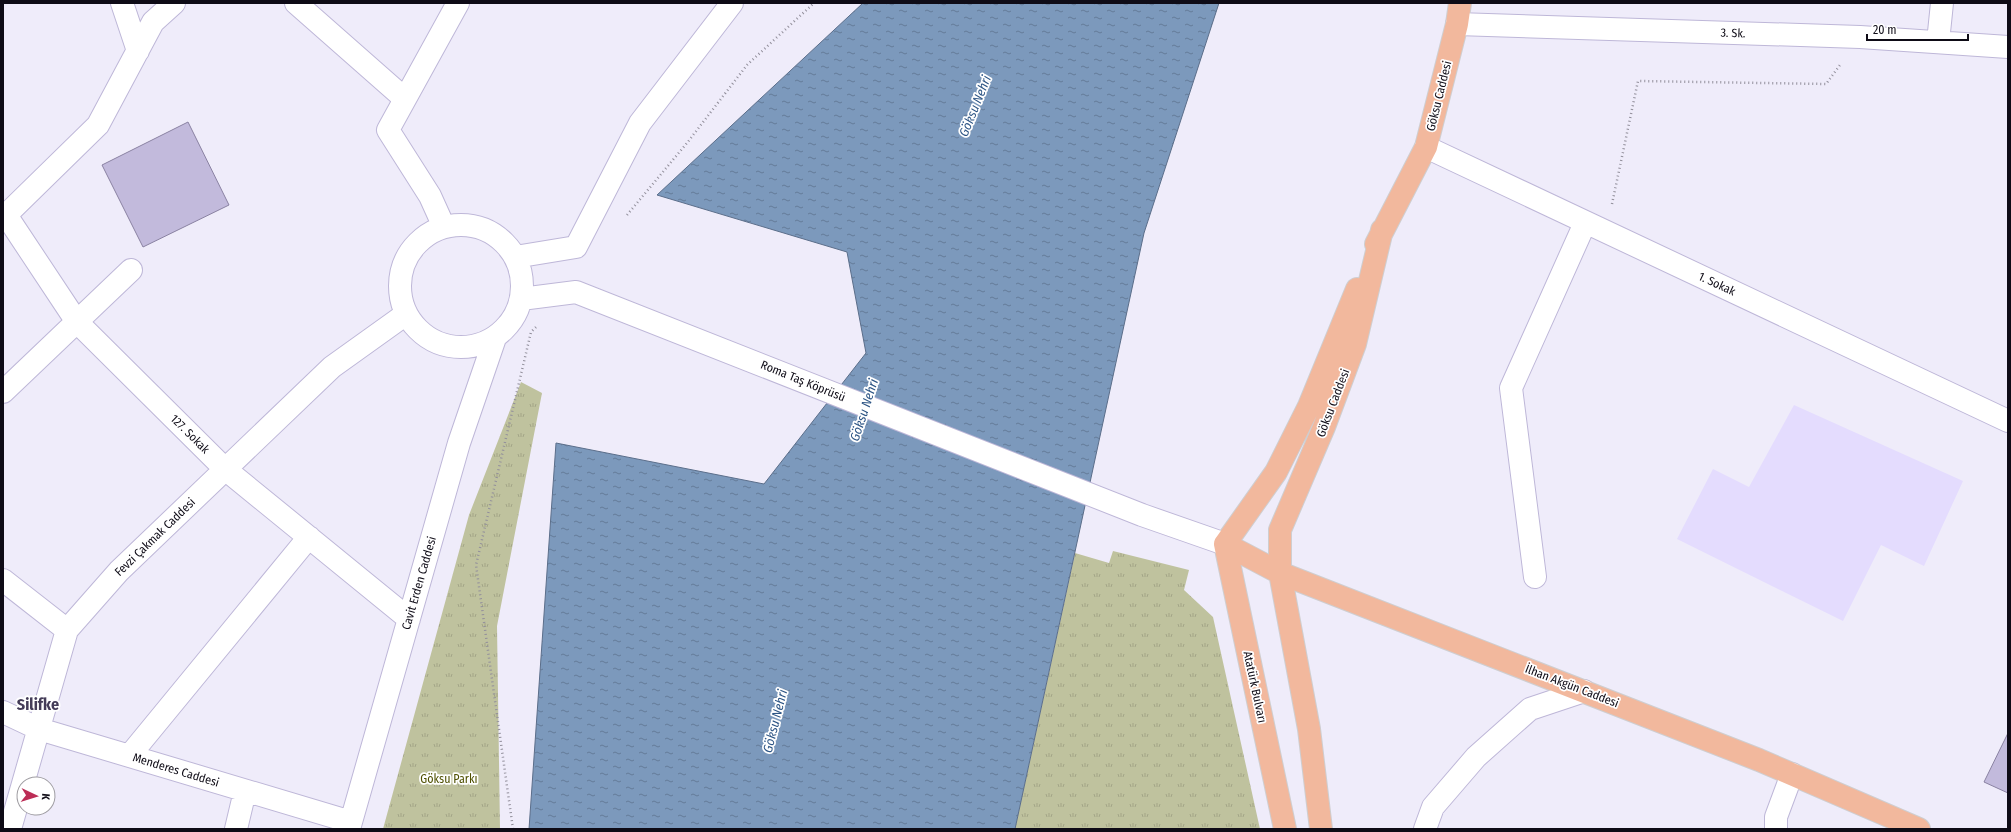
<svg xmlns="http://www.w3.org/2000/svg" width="2011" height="832" viewBox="0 0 2011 832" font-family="'Fira Sans Condensed',sans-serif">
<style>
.built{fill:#e4dcfe}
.park{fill:url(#park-tufts)}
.water{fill:url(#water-ripples);stroke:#5b6e8a}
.building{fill:#c2badc;stroke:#8a82a2}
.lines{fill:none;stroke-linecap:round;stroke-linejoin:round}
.minor-casing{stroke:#beb7d8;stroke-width:24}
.major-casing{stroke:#cfced0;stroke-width:24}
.path{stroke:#928f9b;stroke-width:2.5;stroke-dasharray:1 3;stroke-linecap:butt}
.minor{stroke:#fff;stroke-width:22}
.major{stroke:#f2b89d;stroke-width:22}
.labels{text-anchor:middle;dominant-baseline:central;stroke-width:3.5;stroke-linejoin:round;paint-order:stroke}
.street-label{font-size:12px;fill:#0e0b16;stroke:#fff}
.park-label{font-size:12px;fill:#4f5000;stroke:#fff}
.water-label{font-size:13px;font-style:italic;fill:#2d5585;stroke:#fff}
.district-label{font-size:16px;font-weight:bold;fill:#443c58;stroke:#fff}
</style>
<defs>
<pattern id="park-tufts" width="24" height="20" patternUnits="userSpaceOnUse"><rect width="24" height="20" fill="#bfc29e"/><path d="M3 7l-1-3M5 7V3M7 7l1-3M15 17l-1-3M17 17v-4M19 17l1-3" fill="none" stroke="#a3a587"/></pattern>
<pattern id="water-ripples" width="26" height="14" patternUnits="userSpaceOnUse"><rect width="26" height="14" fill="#7c99bc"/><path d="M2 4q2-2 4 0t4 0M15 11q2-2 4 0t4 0" fill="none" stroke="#647b98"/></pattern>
</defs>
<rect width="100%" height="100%" fill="#efecfa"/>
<!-- built -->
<path class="built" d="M1794 405 1963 481 1924 566 1881 545 1843 621 1677 539 1713 469 1749 487Z"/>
<!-- park -->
<path class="park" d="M521 382 542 393 497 626 500 829H383L469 515Z
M1113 551 1189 570 1184 590 1213 617 1260 829H1015L1075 553 1109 563Z"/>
<!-- water -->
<path class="water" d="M863 3H1219L1144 233 1015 829H529L556 443 764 484 866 353 847 252 657 195Z"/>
<!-- building -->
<path class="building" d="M188 122 229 205 143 247 102 165Z
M2008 733V793L1984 782Z"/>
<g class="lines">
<defs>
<path id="minor" d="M122 3 138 51
M296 3 405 99
M1457 24 1860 37 2008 47
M1938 42 1942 3
M1426 147 2008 421
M6 215 77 322 225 469 409 619
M3 218 98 125 153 22 174 3
M400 286a61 61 0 1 1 122 0a61 61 0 1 1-122 0Z
M444 227 430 196 388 130 458 3
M515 257 576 247 640 123 732 3
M521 299 576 292 1142 515 1225 544
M3 392 131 270
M1535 577 1511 388 1585 223
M3 580 67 630
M3 712 39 729 351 822
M130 755 309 537
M10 829 67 630 119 571 332 367 406 314
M236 829 245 791
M349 829 459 443 495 338
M1425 829 1433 807 1476 757 1530 709 1584 691
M1776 829V817L1792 774"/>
<path id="major" d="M1376 244 1426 147 1457 24 1460 3
M1225 544 1280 573 1759 760 1919 829
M1225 544 1276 472 1309 406 1357 289
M1225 544 1285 829
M1321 829 1309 729 1280 573V530L1324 427 1355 344 1382 230"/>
</defs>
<!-- minor casing -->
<use href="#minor" class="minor-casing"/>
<!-- major casing -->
<use href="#major" class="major-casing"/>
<!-- path -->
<path class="path" d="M1612 204 1638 81 1826 84 1840 65
M627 215 687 143 747 65 814 3
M513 829 476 565 531 332 536 327"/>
<!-- minor -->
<use href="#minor" class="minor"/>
<!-- major -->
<use href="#major" class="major"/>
</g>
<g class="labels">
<!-- street labels -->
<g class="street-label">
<text transform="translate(1733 33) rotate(2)">3. Sk.</text>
<text transform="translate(1439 96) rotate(-76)">Göksu Caddesi</text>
<text transform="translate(1717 284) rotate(25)">1. Sokak</text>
<text transform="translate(803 381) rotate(22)">Roma Taş Köprüsü</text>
<text transform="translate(1333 403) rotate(-69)">Göksu Caddesi</text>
<text transform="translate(190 434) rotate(45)">127. Sokak</text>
<text transform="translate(155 537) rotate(-44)">Fevzi Çakmak Caddesi</text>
<text transform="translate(419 583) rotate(-74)">Cavit Erden Caddesi</text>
<text transform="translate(1572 686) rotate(21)">İlhan Akgün Caddesi</text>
<text transform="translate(1255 687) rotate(78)">Atatürk Bulvarı</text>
<text transform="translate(176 770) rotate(17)">Menderes Caddesi</text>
</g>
<!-- park labels -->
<g class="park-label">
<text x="449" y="779">Göksu Parkı</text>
</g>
<!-- water labels -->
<g class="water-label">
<text transform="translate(975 106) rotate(-68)">Göksu Nehri</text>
<text transform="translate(864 410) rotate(-72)">Göksu Nehri</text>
<text transform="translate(775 721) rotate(-76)">Göksu Nehri</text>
</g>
<!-- district labels -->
<g class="district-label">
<text x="38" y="704">Silifke</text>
</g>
</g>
<!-- border -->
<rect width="2011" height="832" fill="none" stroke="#0e0b16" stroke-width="8"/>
<!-- north arrow -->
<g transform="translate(36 796) rotate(94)"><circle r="19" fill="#ffffff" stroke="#9f9da2"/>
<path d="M0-3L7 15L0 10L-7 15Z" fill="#bc2d56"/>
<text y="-6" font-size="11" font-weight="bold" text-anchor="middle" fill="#0e0b16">K</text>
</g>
<!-- scale -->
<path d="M1867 34v6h101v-6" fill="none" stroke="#0e0b16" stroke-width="2"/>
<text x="1873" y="34" font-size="12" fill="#0e0b16" stroke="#ffffff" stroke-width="3" paint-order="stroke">20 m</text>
</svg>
